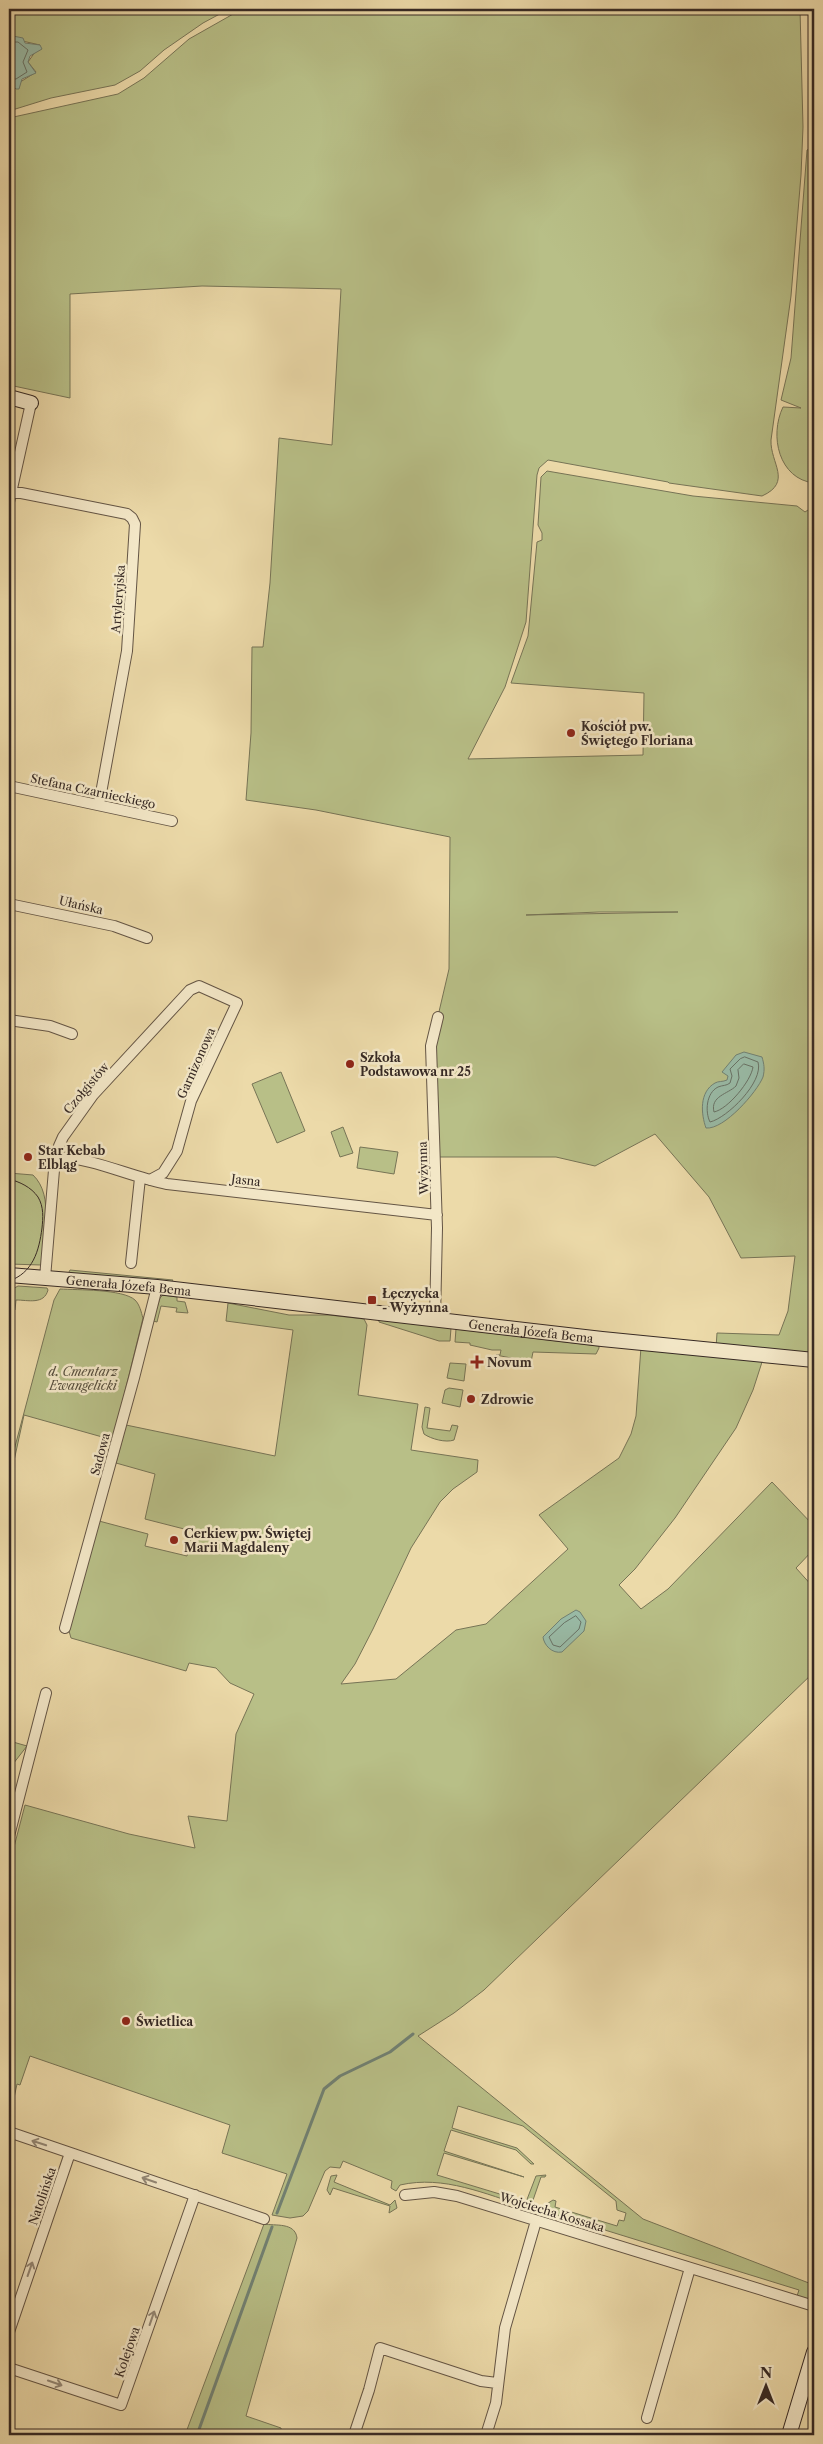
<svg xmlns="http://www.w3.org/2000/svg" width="823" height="2444" viewBox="0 0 823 2444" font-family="'Libre Caslon Text',serif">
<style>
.green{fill:#b8bf87;stroke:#777456;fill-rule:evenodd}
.water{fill:#99bba7;stroke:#718173}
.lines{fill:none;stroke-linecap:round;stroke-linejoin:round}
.shore{stroke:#687266;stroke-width:1}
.stream{stroke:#718173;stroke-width:3}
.street-casing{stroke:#645545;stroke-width:12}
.secondary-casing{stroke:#362924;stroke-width:16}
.street{stroke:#f3e7c7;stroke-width:10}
.secondary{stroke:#f3e7c7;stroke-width:14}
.tram{stroke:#362924;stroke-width:1}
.oneway{stroke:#948876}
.poi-dot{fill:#8f2418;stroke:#f3e7c7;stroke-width:2}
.labels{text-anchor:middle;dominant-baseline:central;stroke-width:5;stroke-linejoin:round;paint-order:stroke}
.street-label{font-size:12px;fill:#362924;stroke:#f3e7c7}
.poi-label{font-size:12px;font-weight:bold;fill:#362924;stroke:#f3e7c7;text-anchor:start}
.park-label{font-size:12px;font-style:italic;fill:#564e3d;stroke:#f3e7c7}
</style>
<rect width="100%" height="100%" fill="#ecdaa9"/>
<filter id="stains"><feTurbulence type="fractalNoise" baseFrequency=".004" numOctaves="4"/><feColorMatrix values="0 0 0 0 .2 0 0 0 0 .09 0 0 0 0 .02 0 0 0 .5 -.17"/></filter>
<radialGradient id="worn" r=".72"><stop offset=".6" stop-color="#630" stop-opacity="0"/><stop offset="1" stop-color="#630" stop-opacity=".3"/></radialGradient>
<!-- green -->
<path class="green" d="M9 9H229L203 23 164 50 140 71 115 85 51 98 9 111V85L11 83 14 86 36 72 28 62 40 45 9 38Z
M242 9H800L803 127 801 175 791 296 771 440C770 463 793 482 762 496L669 483 668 482 548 460 539 468 537 475 526 622 505 687 468 759 643 755 644 693 511 683 528 636 537 542 542 540V533L538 525 541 477 547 471 693 496 797 506 805 512 814 506V1356L716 1348 717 1333 779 1335 788 1311 795 1256 741 1258 709 1197 655 1134 595 1166 556 1157H435L431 1046 449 969 450 837 316 810 246 800 251 733 252 647H263L270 583 279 438 332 445 341 289 202 286 70 294V398L9 385V118L118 94 144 78 189 39ZM599 912H678L526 915Z
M812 9H814V483C779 479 769 436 783 407L801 408 781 400 791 358 807 150 812 148Z
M281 1072 305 1131 277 1143 252 1084Z
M343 1127 353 1153 340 1157 331 1132Z
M360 1147 398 1152 394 1174 357 1168Z
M9 1173 33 1175C55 1196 43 1238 41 1265L9 1264Z
M70 1270 173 1280 171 1283 68 1274Z
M18 1286 47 1288 48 1290C44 1305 28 1300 16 1300L15 1310 9 1309V1291Z
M60 1289C77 1290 123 1289 135 1300 140 1305 141 1312 143 1318L113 1440 24 1415 12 1470 9 1469 54 1300Z
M163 1295 177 1297V1301L185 1302 188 1313 176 1312 177 1308 161 1306 157 1322 153 1321 160 1298Z
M228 1303 289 1315H329L364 1319 367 1325 358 1395 418 1404 411 1450 478 1460 477 1472 453 1489 440 1502 411 1548 373 1629 355 1664 341 1684 396 1679 456 1630 486 1624 568 1549 539 1515 619 1458 631 1434 636 1416 641 1347 763 1359 753 1390 736 1428 675 1518 635 1569 619 1585 641 1609 668 1589 772 1482 814 1526V1549L796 1568 814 1588V1672L484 1990 454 2013 418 2036 643 2219 814 2285V2301L797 2296 799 2290 553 2214 551 2221C543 2217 543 2213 545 2205L553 2200 556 2201 555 2207 617 2226 619 2220 624 2221 626 2213 617 2210 616 2201 523 2126 458 2106 452 2128 517 2148 534 2164H531L516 2150 451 2130 444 2151 524 2177 444 2153 437 2175 526 2202 536 2176 546 2175 545 2177H541L532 2203 537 2205 532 2213H526L527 2207C485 2194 444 2175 400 2185L396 2191 391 2188 392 2181 343 2161 340 2168 330 2167 325 2171 308 2211 303 2216 290 2218 272 2215 287 2174 222 2153 230 2125 30 2056 20 2085 17 2084 14 2098 9 2096V1866L25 1805 129 1834 195 1848 188 1816 227 1821 236 1734 254 1694 230 1683 216 1668 189 1663 186 1671 71 1638 69 1631 99 1521 148 1534 145 1546 187 1556 192 1531 145 1519 155 1474 116 1463 126 1425 275 1456 293 1330 226 1321Z
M379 1320 451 1328 450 1341H439L379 1322Z
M456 1329 599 1346V1348L596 1354 533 1352 531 1362 496 1355H500L501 1350H492L470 1345V1343L455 1342Z
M450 1363 466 1364 464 1381 447 1378Z
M449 1388 463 1390 460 1407 442 1403 445 1390Z
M425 1407 430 1408 427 1428 450 1431 452 1425 458 1426 454 1440C446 1443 431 1439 424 1434L422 1427Z
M9 1735 14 1737 13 1742 27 1746 13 1764 9 1763Z
M337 2175 334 2182 390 2205 395 2200 397 2208 389 2213 390 2206 333 2188 330 2195 327 2190 331 2176Z
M264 2224C275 2226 295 2222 297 2238L246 2416 281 2428 282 2435H185Z"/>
<!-- water -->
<path class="water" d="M13 36 23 38 25 43 40 45 42 49 30 56 28 62 36 73 22 79 19 89H16L11 84 9 85V38Z
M744 1052 762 1057C764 1064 765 1069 763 1077 757 1092 724 1130 706 1128 701 1114 699 1092 715 1083 718 1081 723 1082 727 1080L728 1076 722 1072 736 1055Z
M576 1610 580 1612 586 1621 584 1631 562 1652C552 1654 544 1645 543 1637L561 1619Z"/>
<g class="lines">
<!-- shore -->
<path class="shore" d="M9 42H18L28 50 23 62 27 72 16 79H9
M745 1057 758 1062C764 1082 727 1118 710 1122 705 1112 706 1093 718 1087 723 1085 726 1086 730 1083L732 1076 730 1069 740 1059Z
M744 1064 753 1067C751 1081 728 1109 714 1112 710 1096 728 1094 736 1086L739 1078 738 1070Z
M576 1616 581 1622 579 1629 560 1647 553 1645 549 1637 564 1623Z"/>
<!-- stream -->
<path class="stream" d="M277 2213 324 2089 340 2076 390 2052 413 2034
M197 2435 272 2227"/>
<defs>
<path id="street" d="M11 491 127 514 132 518 135 524 127 651 99 804
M9 502 31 403
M9 786 172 821
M9 904 114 926 147 938
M9 1020 50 1026 72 1034
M56 1157C94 1158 130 1177 167 1184L437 1215
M131 1263 140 1178
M45 1278 54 1170 59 1146 63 1137 93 1095 190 990 199 986 237 1003 191 1101 177 1151 163 1173 150 1180
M435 1319 437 1228 431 1046 438 1017
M65 1628 134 1378 157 1287
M9 1836 46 1693
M9 2132 264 2219
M405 2195 434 2192 457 2196 814 2306
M9 2332 70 2153
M9 2368 121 2405 195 2195
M647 2418 690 2268
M354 2435 369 2390 380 2348 481 2381 497 2383
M486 2435 496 2403 505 2328 536 2221"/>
<g id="secondary">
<path d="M9 397 31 403"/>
<path id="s1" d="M9 1275 157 1287 602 1339 814 1360"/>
<path d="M789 2435 814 2352"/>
</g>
</defs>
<!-- street casing -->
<use href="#street" class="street-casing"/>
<!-- secondary casing -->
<use href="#secondary" class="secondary-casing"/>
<!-- street -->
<use href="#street" class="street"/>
<!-- secondary -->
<use href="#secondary" class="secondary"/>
<!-- tram -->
<path class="tram" d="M9 1179C20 1182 31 1187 38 1197 44 1207 43 1218 42 1228 39 1251 33 1273 9 1281"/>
</g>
<!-- one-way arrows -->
<defs><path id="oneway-shaft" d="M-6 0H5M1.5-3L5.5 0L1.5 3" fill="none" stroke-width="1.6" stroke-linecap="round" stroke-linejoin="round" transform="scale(1.25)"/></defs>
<g class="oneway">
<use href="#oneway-shaft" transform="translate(39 2143) rotate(-162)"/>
<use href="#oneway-shaft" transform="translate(149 2180) rotate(-161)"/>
<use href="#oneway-shaft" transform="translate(30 2269) rotate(-71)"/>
<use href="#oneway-shaft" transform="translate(152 2318) rotate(-71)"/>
<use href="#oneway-shaft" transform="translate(55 2383) rotate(19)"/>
</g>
<!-- markers -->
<g class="poi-dot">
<circle cx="571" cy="733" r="5"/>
<circle cx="350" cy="1064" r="5"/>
<circle cx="28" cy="1157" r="5"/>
<rect x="367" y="1295" width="10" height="10" rx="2.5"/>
<path d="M474.5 1354.5h5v5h5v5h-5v5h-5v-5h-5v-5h5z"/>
<circle cx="471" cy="1399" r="5"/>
<circle cx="174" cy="1540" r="5"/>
<circle cx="126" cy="2021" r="5"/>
</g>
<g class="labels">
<!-- street labels -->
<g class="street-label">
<text transform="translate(118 599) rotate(-86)">Artyleryjska</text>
<text transform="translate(93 791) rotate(12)">Stefana Czarnieckiego</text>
<text transform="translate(81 905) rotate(13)">Ułańska</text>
<text transform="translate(196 1063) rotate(-66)">Garnizonowa</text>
<text transform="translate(86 1088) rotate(-50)">Czołgistów</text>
<text transform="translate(423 1168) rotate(-92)">Wyżynna</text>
<text transform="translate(246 1180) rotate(7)">Jasna</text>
<text stroke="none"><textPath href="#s1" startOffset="120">Generała Józefa Bema</textPath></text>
<text stroke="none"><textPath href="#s1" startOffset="525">Generała Józefa Bema</textPath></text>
<text transform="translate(100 1454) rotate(-75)">Sadowa</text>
<text transform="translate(42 2196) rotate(-71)">Natolińska</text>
<text transform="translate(552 2212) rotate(17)">Wojciecha Kossaka</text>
<text transform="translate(127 2352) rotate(-71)">Kolejowa</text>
</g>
<!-- poi labels -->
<g class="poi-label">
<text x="581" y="726">Kościół pw.<tspan x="581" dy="14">Świętego Floriana</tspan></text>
<text x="360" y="1057">Szkoła<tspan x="360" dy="14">Podstawowa nr 25</tspan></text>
<text x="38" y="1150">Star Kebab<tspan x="38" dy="14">Elbląg</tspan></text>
<text x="382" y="1293">Łęczycka<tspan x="382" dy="14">- Wyżynna</tspan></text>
<text x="487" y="1362">Novum</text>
<text x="481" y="1399">Zdrowie</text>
<text x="184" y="1533">Cerkiew pw. Świętej<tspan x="184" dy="14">Marii Magdaleny</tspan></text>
<text x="136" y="2021">Świetlica</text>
</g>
<!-- park labels -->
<g class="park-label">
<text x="83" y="1371">d. Cmentarz<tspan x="83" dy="14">Ewangelicki</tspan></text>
</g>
</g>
<!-- margin -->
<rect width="823" height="2444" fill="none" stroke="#ecdaa9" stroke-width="30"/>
<rect x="10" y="10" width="803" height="2424" fill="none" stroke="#362924" stroke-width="2.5"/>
<rect x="15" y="15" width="793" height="2414" fill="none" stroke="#362924"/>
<!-- north arrow -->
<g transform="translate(766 2386)" stroke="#f3e7c7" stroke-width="4" paint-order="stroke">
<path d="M0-4L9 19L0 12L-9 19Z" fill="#362924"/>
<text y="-8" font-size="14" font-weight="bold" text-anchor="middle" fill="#362924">N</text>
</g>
<rect width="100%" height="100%" filter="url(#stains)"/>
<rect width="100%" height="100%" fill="url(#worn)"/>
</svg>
